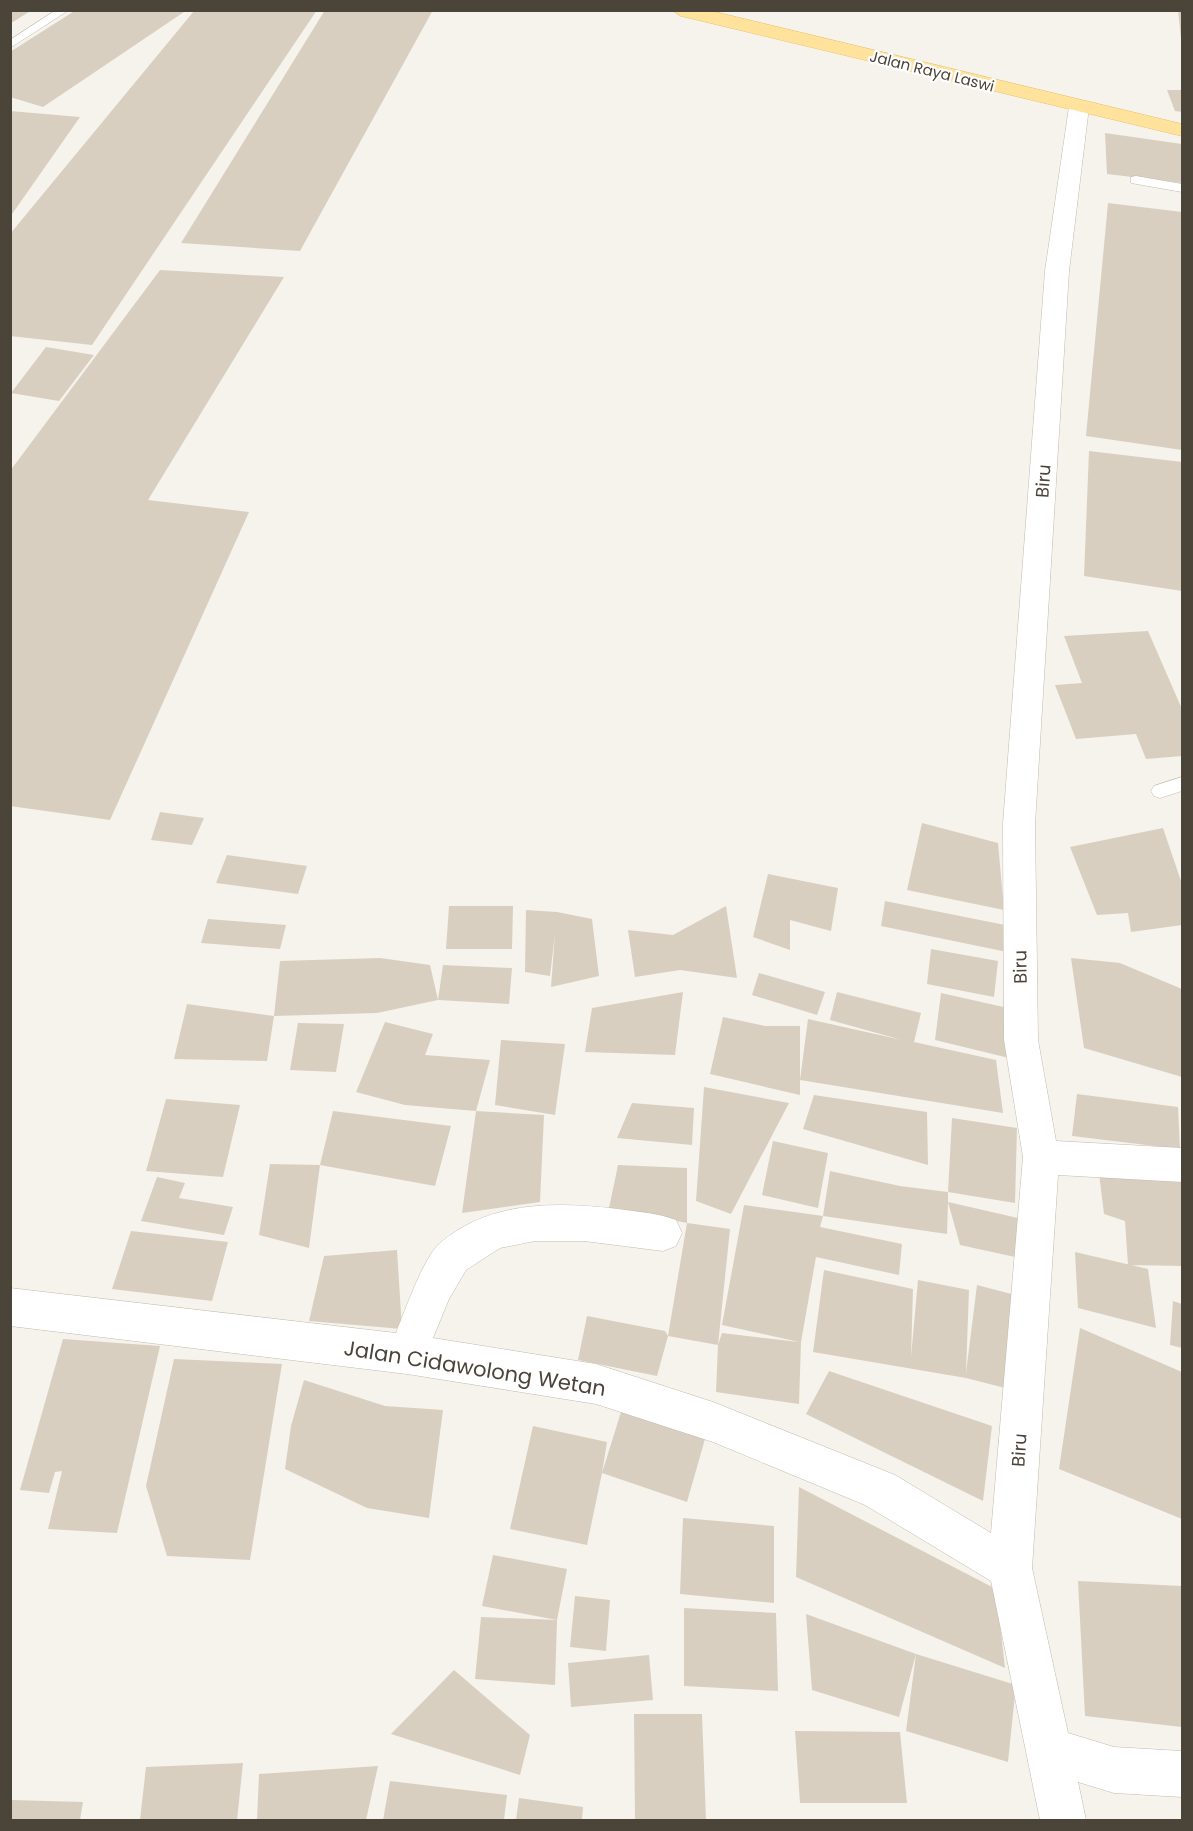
<svg xmlns="http://www.w3.org/2000/svg" width="1193" height="1831" viewBox="0 0 1193 1831" font-family="Poppins,sans-serif">
<style>
.building{fill:#d8cfc1}
.lines{fill:none;stroke-linecap:round;stroke-linejoin:round}
.lane-casing{stroke:#c2bbae;stroke-width:1}
.street-casing{stroke:#c2bbae;stroke-width:1}
.primary-casing{stroke:#e6c16a;stroke-width:1}
.lane{fill:#fff;fill-rule:evenodd}
.street{fill:#fff;fill-rule:evenodd}
.primary{fill:#ffe39c;fill-rule:evenodd}
.labels{text-anchor:middle;dominant-baseline:central;stroke-width:4.5;stroke-linejoin:round;paint-order:stroke}
.far-street-label{font-size:15px;fill:#4b4439;stroke:#fff}
.street-label{font-size:18px;fill:#4b4439;stroke:#fff}
.near-street-label{font-size:21px;fill:#4b4439;stroke:#fff}
</style>
<rect width="100%" height="100%" fill="#f6f3ec"/>
<!-- building -->
<path class="building" d="M10 10H32L13 22H10Z
M76 10H187L43 107 10 97V52Z
M236 10H317L92 345 10 336V234L194 11Z
M325 10H433L300 251 181 243Z
M1178 10H1182V38L1181 39Z
M1167 90H1182V112L1175 111Z
M10 111 80 117 10 217Z
M1105 133 1182 144V183L1107 174Z
M1108 203 1182 212V450L1086 436Z
M160 270 284 277 148 500 249 512 110 820 10 806V471Z
M46 347 94 355 59 401 11 393Z
M1089 451 1182 462V591L1084 576Z
M1148 631 1182 709V756L1146 759 1136 734 1076 739 1055 685 1082 683 1064 636Z
M160 812 204 818 192 845 151 840Z
M922 823 998 843 1004 910 907 890Z
M1163 828 1182 884V925L1131 932 1128 913 1097 915 1070 847Z
M227 855 307 866 298 894 216 883Z
M768 874 838 888 831 931 790 920V950L753 937Z
M885 901 1010 926 1007 952 881 926Z
M449 906H513L512 949H446Z
M726 906 737 978 680 970 635 977 628 930 673 935Z
M526 910 557 912 592 919 599 976 551 987 555 933 550 976 525 972Z
M208 919 286 925 280 949 201 943Z
M931 949 998 961 994 997 927 984Z
M380 958 430 965 438 1000 443 965 512 968 509 1004 438 1000 377 1013 274 1016 267 1061 174 1059 187 1004 274 1016 280 961Z
M1071 958 1120 963 1182 989V1077L1084 1048Z
M759 973 825 992 817 1015 752 995Z
M683 992 675 1055 585 1052 592 1008Z
M837 992 921 1013 914 1042 996 1060 1003 1113 800 1080V1095L710 1074 723 1017 765 1026H800V1080L808 1019 902 1040 830 1020Z
M941 993 1008 1008 1009 1058 935 1040Z
M385 1022 433 1034 425 1055 490 1060 476 1111 405 1105 356 1092Z
M298 1023 344 1024 336 1072 290 1070Z
M501 1040 565 1044 555 1115 495 1105Z
M704 1087 789 1103 731 1214 696 1201Z
M1077 1094 1178 1107 1180 1149 1072 1136Z
M814 1095 927 1112 928 1165 803 1129Z
M166 1099 240 1105 223 1177 146 1171Z
M632 1103 694 1108 692 1145 617 1138Z
M333 1111 451 1126 435 1186 320 1165Z
M476 1111 544 1115 540 1202 462 1213Z
M952 1118 1017 1128 1015 1203 948 1192Z
M773 1141 828 1153 818 1208 762 1195Z
M270 1164 320 1165 309 1248 259 1235Z
M618 1165 687 1168V1223L730 1229 718 1345 668 1336 657 1376 578 1360 587 1316 665 1331 668 1336 687 1223 609 1208Z
M830 1171 900 1186 948 1192V1202L1018 1218 1015 1257 960 1245 948 1202 947 1234 823 1216 820 1227 902 1244 899 1275 816 1257 801 1342 799 1404 716 1392 718 1345 722 1333 799 1342 722 1325 744 1205 823 1216Z
M1099 1173H1182V1266L1128 1265 1125 1221 1104 1214Z
M157 1177 185 1183 179 1198 233 1207 224 1235 141 1221Z
M131 1231 228 1242 212 1301 112 1289Z
M397 1250 402 1329 309 1321 324 1256Z
M1075 1252 1148 1269 1156 1328 1078 1308Z
M824 1270 913 1289 911 1357 918 1280 969 1290 966 1373 977 1285 1019 1296 1009 1389 966 1378 813 1352Z
M1173 1301 1182 1304V1348L1170 1345Z
M1080 1328 1182 1372V1519L1059 1469Z
M63 1339 160 1346 117 1533 48 1529 62 1471 55 1472 49 1493 20 1490Z
M174 1359 282 1364 250 1560 167 1556 146 1486Z
M829 1371 992 1426 983 1501 806 1414Z
M304 1380 385 1406 443 1410 429 1518 367 1508 285 1469 291 1426Z
M621 1412 705 1439 687 1502 602 1473 587 1545 510 1529 533 1426 607 1442 602 1473Z
M799 1487 996 1589 1005 1668 796 1577Z
M683 1518 774 1526V1603L680 1594Z
M493 1555 567 1569 557 1620 555 1685 475 1679 481 1617 557 1620 482 1606Z
M1078 1581 1182 1586V1727L1085 1716Z
M575 1596 610 1600 606 1651 570 1647Z
M684 1608 776 1613 778 1691 684 1686Z
M806 1614 916 1654 899 1717 812 1690Z
M916 1654 1016 1685 1008 1762 906 1731Z
M649 1655 653 1700 571 1707 568 1663Z
M454 1670 530 1735 520 1775 391 1734Z
M634 1714H702L706 1820H635Z
M795 1731 900 1732 907 1803H800Z
M243 1763 237 1820H140L146 1767Z
M378 1766 366 1820H257L259 1774Z
M390 1781 507 1795 504 1820H383Z
M519 1798 583 1807 582 1820H516Z
M11 1800 83 1802 80 1820H10Z"/>
<g class="lines">
<defs>
<path id="lane" d="M56 10H69L10 48V40Z
M1136 176 1182 184V192L1131 183V177Z
M1182 777V791L1160 798 1154 796 1151 791 1154 786Z"/>
<path id="street" d="M1079 101 1086 103 1089 107 1069 271 1035 824 1038 1040 1056 1141 1182 1148V1182L1058 1175 1032 1568 1068 1733 1114 1747 1182 1751V1797L1114 1793 1078 1782 1086 1820H1040L991 1581 865 1505 713 1442 596 1404 407 1374 10 1326V1288L396 1333C405 1311 423 1258 440 1243 491 1200 557 1202 618 1209 638 1212 658 1213 676 1220L682 1233 676 1246 663 1251 584 1241H535L500 1248 466 1270 449 1299 433 1338 596 1364 713 1402 895 1475 991 1533 1023 1157 1004 1040 1003 824 1045 271 1069 107 1072 103Z"/>
<path id="primary" d="M672 10H707L1182 124V136L681 16Z"/>
</defs>
<!-- lane casing -->
<use href="#lane" class="lane-casing"/>
<!-- street casing -->
<use href="#street" class="street-casing"/>
<!-- primary casing -->
<use href="#primary" class="primary-casing"/>
<!-- lane -->
<use href="#lane" class="lane"/>
<!-- street -->
<use href="#street" class="street"/>
<!-- primary -->
<use href="#primary" class="primary"/>
</g>
<g class="labels">
<!-- far-street labels -->
<g class="far-street-label">
<text transform="translate(932 71) rotate(14)">Jalan Raya Laswi</text>
</g>
<!-- street labels -->
<g class="street-label">
<text transform="translate(1043 481) rotate(-86)">Biru</text>
<text transform="translate(1020 967) rotate(-91)">Biru</text>
<text transform="translate(1019 1450) rotate(-86)">Biru</text>
</g>
<!-- near-street labels -->
<g class="near-street-label">
<text transform="translate(475 1368) rotate(9)">Jalan Cidawolong Wetan</text>
</g>
</g>
<!-- border -->
<rect width="1193" height="1831" fill="none" stroke="#4b4439" stroke-width="24"/>
</svg>
